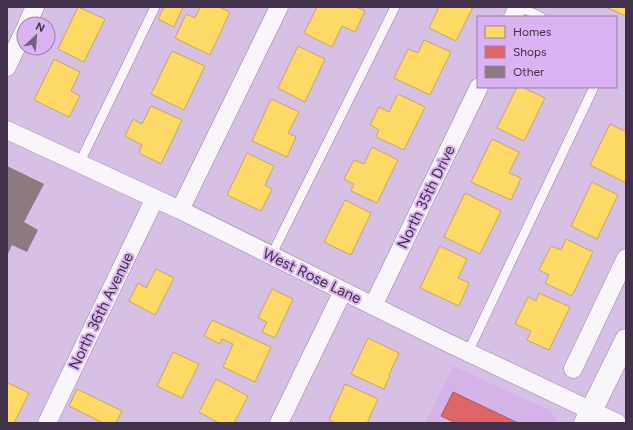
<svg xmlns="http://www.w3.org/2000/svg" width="633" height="430" viewBox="0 0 633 430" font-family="Figtree,sans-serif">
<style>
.built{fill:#d4b3e9}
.homes{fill:#ffd966;stroke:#c6a75e}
.shops{fill:#e06666;stroke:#b0565e}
.building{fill:#8b7b81}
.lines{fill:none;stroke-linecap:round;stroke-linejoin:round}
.service-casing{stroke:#92829b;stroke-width:10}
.minor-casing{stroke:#92829b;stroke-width:19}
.secondary-casing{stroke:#92829b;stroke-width:23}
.service{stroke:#f9f6fb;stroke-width:9}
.minor{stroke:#f9f6fb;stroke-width:18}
.secondary{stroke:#f9f6fb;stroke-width:22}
.labels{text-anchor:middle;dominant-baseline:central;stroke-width:4;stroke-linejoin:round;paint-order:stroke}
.street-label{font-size:15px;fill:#41314a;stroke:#dab3f2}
</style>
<rect width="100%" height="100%" fill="#d6c1e4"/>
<!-- built -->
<path class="built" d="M453 366 549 410 555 417 558 423H425Z"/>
<!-- homes -->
<path class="homes" d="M78 7 105 19 84 62 58 49Z
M164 7H183L174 27 158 19Z
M200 7H219L230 12 210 55 175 38 186 14 195 18Z
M317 7H356L365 11 355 32 342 26 332 47 304 33Z
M439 7H473L456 41 429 28Z
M626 7V16L608 8V7Z
M424 40 451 52 430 95 394 78 408 49 418 53Z
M298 46 325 59 305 102 278 88Z
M172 51 205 66 184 110 151 94Z
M54 59 80 72 71 91 80 96 69 117 34 100Z
M517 87H522L545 98 524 141 497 128Z
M398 94 425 107 404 150 376 137 379 130 370 125 379 107 389 112Z
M271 99 299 112 288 133 296 137 287 157 252 141Z
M151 106 182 120 161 164 139 153 142 145 125 136 133 119 142 124Z
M610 124 626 132V183L590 165Z
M492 139 519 152 509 173 521 178 511 200 471 182Z
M372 147 398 160 377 203 351 191 354 184 344 179 354 160 364 164Z
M247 153 274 166 265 185 272 189 261 211 227 195Z
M592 182 618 195 597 239 571 226Z
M465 193 501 211 480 254 444 237Z
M345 200 371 213 351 255 324 242Z
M566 239 593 252 572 296 545 283 549 275 539 270 551 246 561 250Z
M440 246 467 259 458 278 469 283 459 306 420 288Z
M156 269 174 278 155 315 129 301 138 283 146 288Z
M272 289 293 299 275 338 262 332 267 322 258 318Z
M539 293 570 307 549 350 527 340 531 331 515 324 528 297 536 301Z
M212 320 271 347 255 382 223 367 233 344 222 339 220 344 204 336Z
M368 338 399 353 389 375 390 376 384 389 351 374Z
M173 352 199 364 182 398 157 386Z
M216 379 248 396 234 423H219L199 412Z
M8 383 29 393 14 423H7V385Z
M345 384 378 399 367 423H336L329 420Z
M77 389 122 411 116 423H103L69 406Z"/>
<!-- shops -->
<path class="shops" d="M453 392 518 423H456L441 416Z"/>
<!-- building -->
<path class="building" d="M7 166 44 184 24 222 38 230 27 252 12 245 7 256Z"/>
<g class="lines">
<defs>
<path id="service" d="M520 7 541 17
M79 164 155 7
M271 256 395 7
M468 352 594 87"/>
<path id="minor" d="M513 17 518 7
M27 24 35 7
M7 67 24 31
M7 130 180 210 442 340 617 423
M180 210 279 7
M373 306 479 87
M573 369 626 258
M47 423 155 198
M279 423 343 291"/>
<path id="secondary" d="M585 423 626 340"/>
</defs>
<!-- service casing -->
<use href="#service" class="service-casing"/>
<!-- minor casing -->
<use href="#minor" class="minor-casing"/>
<!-- secondary casing -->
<use href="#secondary" class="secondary-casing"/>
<!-- service -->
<use href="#service" class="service"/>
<!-- minor -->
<use href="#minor" class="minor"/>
<!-- secondary -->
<use href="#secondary" class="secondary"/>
</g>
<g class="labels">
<!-- street labels -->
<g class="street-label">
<text transform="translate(426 197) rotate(-64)">North 35th Drive</text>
<text transform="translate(312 276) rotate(26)">West Rose Lane</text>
<text transform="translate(101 311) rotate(-64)">North 36th Avenue</text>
</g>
</g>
<!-- border -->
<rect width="633" height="430" fill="none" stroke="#41314a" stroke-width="16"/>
<!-- legend -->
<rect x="477" y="16" width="140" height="72" fill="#dab3f2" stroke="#9d7faf"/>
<rect x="485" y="26" width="20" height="12" fill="#ffd966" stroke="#9d7faf"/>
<text x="513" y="36" font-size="12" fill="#41314a">Homes</text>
<rect x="485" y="46" width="20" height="12" fill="#e06666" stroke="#9d7faf"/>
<text x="513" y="56" font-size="12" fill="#41314a">Shops</text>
<rect x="485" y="66" width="20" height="12" fill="#8b7b81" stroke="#9d7faf"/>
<text x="513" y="76" font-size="12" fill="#41314a">Other</text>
<!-- north arrow -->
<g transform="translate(36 36) rotate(26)"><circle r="19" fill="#dab3f2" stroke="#9d7faf"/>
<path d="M0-3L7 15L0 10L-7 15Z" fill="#756380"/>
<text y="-6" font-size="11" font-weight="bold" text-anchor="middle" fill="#41314a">N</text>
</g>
</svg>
